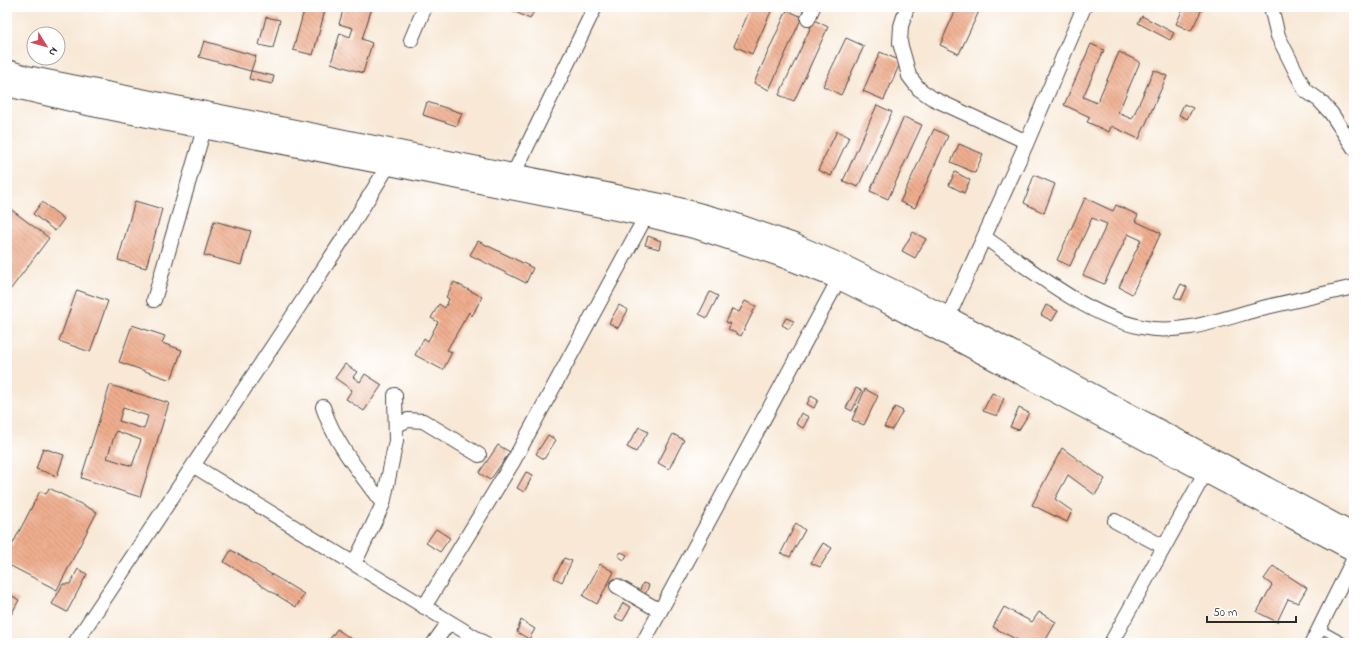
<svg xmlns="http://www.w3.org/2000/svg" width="1361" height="650" viewBox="0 0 1361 650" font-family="'Indie Flower',sans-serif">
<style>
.building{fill:url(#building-back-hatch);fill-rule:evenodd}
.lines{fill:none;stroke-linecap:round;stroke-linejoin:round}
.lane-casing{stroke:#4a4744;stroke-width:9}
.street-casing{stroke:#4a4744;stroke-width:16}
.secondary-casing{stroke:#4a4744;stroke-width:22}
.lane{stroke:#fff;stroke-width:7}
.street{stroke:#fff;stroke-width:14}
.secondary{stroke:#fff;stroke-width:20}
</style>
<defs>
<pattern id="building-back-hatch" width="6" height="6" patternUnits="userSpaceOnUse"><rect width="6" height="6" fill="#efad8e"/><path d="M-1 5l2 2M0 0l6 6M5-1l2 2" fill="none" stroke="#c28d74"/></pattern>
</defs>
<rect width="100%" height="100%" fill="#fff"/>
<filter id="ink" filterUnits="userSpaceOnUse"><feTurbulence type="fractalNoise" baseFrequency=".025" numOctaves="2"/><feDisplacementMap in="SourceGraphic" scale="8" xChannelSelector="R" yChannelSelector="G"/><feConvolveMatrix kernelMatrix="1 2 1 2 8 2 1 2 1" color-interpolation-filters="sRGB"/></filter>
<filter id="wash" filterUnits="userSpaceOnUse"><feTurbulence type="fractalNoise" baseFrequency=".012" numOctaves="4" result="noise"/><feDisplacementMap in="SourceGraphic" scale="16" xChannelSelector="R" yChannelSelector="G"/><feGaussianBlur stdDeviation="0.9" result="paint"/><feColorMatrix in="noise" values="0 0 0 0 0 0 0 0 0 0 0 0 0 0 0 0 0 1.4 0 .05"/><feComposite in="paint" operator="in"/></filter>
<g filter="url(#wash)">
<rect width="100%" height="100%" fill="#f8e8d5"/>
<g id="blocks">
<!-- building -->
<path class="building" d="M305 7H326L313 55 293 50Z
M344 7 372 8 362 39 372 43 363 73 331 63 340 33 350 37 353 28 339 24Z
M505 7H536L530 19Z
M751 7H773L752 54 734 46Z
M957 7H981L959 54 940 45Z
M1184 7H1203L1191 31 1176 24Z
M787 10 802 17 769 90 754 83Z
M1142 16 1174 33 1170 40 1138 23Z
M266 17 280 20 273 48 259 45Z
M814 20 828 27 794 101 779 95Z
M846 38 864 46 841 95 823 86Z
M204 41 256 56 251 71 199 57Z
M1091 44 1104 50 1083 97 1097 103 1119 52 1140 62 1118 113 1132 119 1154 70 1167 76 1139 139 1111 126 1109 132 1087 122 1090 117 1064 105Z
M880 52 901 61 884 100 863 91Z
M251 71 274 76 272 84 249 79Z
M427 102 462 113 457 126 423 115Z
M1184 104 1193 108 1187 119 1179 115Z
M877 105 892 112 858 187 843 181Z
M904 117 922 125 888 199 870 191Z
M934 129 948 136 915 208 900 202Z
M837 131 849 137 831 176 818 170Z
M959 144 983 154 975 173 951 162Z
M955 172 970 180 964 193 949 185Z
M1034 175 1055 184 1044 213 1024 203Z
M1085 198 1113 211 1116 205 1138 215 1135 221 1161 233 1132 294 1119 287 1141 240 1128 234 1104 284 1083 275 1107 224 1092 218 1070 266 1057 260Z
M135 201 162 209 146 268 118 260Z
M42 202 64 219 55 231 33 214Z
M9 208 49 238 7 294V211Z
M214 221 251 231 241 265 204 255Z
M913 232 926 239 915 258 902 251Z
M648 236 661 241 659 249 645 245Z
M478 241 533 268 526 283 470 255Z
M454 282 482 297 472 316 469 312 447 350 452 352 443 370 415 355 424 338 428 341 438 322 431 318 439 304 445 308 449 299 446 297Z
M1181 284 1187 287 1181 300 1174 297Z
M77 290 108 301 90 352 59 341Z
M710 292 718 296 707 318 699 314Z
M745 301 756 306 741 336 728 329 731 324 726 322 732 309 739 312Z
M619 305 628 310 618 328 609 323Z
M1046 305 1058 311 1052 321 1041 315Z
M786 318 794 321 789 329 782 325Z
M132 325 165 336 162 343 182 350 171 380 119 362Z
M345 364 357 372 353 377 360 382 365 374 382 385 364 411 346 399 352 390 335 378Z
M110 385 169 403 140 497 81 478ZM123 408 148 416 144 429 119 421ZM116 431 141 440 132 466 107 458Z
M856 388 862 391 852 411 846 408Z
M865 389 878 396 864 425 852 420Z
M992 393 1004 398 997 416 983 411Z
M811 396 818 400 814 408 807 404Z
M895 407 903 411 892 430 884 427Z
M1019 408 1029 413 1019 430 1010 427Z
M801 413 809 417 803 428 796 424Z
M639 427 648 432 636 452 627 447Z
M673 434 684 440 669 469 658 463Z
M548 435 556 440 544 459 536 454Z
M498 445 510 452 490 480 479 473Z
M43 448 64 455 57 476 36 469Z
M1062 448 1105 479 1095 495 1068 475 1055 499 1072 511 1067 522 1032 505Z
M526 472 533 475 524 492 517 488Z
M49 488 97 512 57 590 7 564V555L40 491 46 494Z
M796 523 805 530 790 557 781 553Z
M436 529 450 538 440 552 426 543Z
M823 543 832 548 820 567 811 563Z
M231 550 304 594 296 607 224 562Z
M621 552 627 555 624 560 618 556Z
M564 558 572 561 562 582 554 578Z
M600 564 614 572 597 604 583 596Z
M1273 566 1307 588 1298 603 1288 599 1277 622 1257 612 1272 585 1264 579Z
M78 569 87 574 67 612 52 604 63 584H70Z
M643 583 649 585 645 595 639 592Z
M7 593 19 600 11 615 7 613Z
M623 603 631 607 623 621 615 618Z
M1004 607 1032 622 1039 612 1056 622 1044 643H1023L993 627Z
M521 620 535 629 529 639 517 632Z
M337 629 357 643H327Z"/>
</g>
</g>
<g filter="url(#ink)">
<use href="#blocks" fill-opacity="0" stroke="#4a4744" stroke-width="1"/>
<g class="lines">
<defs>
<path id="lane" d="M1319 628 1346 643"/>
<path id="street" d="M907 7 901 26 900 43 905 60 909 76 919 89 932 98 1027 142
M1271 7 1278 36 1305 90 1319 100 1331 113 1354 148
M808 19 813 7
M411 40 425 7
M510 181 595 7
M984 237C1031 269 1084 315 1141 327 1181 336 1224 318 1262 308 1293 301 1324 294 1354 287
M154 300 204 129
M948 317 1027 142 1084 7
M323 407C335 444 360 473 383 504
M397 425 408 420 423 421 479 455
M194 466 484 643
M1115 521 1164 547
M354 564 383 504 396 441 395 395
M617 586 660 611
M424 607 514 460 646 216
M75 643 292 317 343 239 388 166
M434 643 449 622
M643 643 839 279
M1111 643 1205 473
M1312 643 1354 558"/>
<path id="secondary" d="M7 70 27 76 671 206 728 221 794 244 845 266 948 317 1354 534
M7 86 92 106 646 216 698 229 777 255 839 279 889 304 1354 551"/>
</defs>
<!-- lane casing -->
<use href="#lane" class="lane-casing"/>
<!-- street casing -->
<use href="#street" class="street-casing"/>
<!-- secondary casing -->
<use href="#secondary" class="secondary-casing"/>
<!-- lane -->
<use href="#lane" class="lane"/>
<!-- street -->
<use href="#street" class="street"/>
<!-- secondary -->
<use href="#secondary" class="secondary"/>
</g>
</g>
<!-- margin -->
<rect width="1361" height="650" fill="none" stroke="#fff" stroke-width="24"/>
<!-- north arrow -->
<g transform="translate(46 46) rotate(127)"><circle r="19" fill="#ffffff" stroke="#aaaaaa"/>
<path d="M0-3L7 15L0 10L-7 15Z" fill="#d1495b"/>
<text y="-6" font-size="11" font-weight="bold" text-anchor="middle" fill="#2b2b2b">N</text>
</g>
<!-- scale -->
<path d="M1207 616v6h89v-6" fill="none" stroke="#2b2b2b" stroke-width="2"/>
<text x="1213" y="616" font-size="12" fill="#2b2b2b" stroke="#ffffff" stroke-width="3" paint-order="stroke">50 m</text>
</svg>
